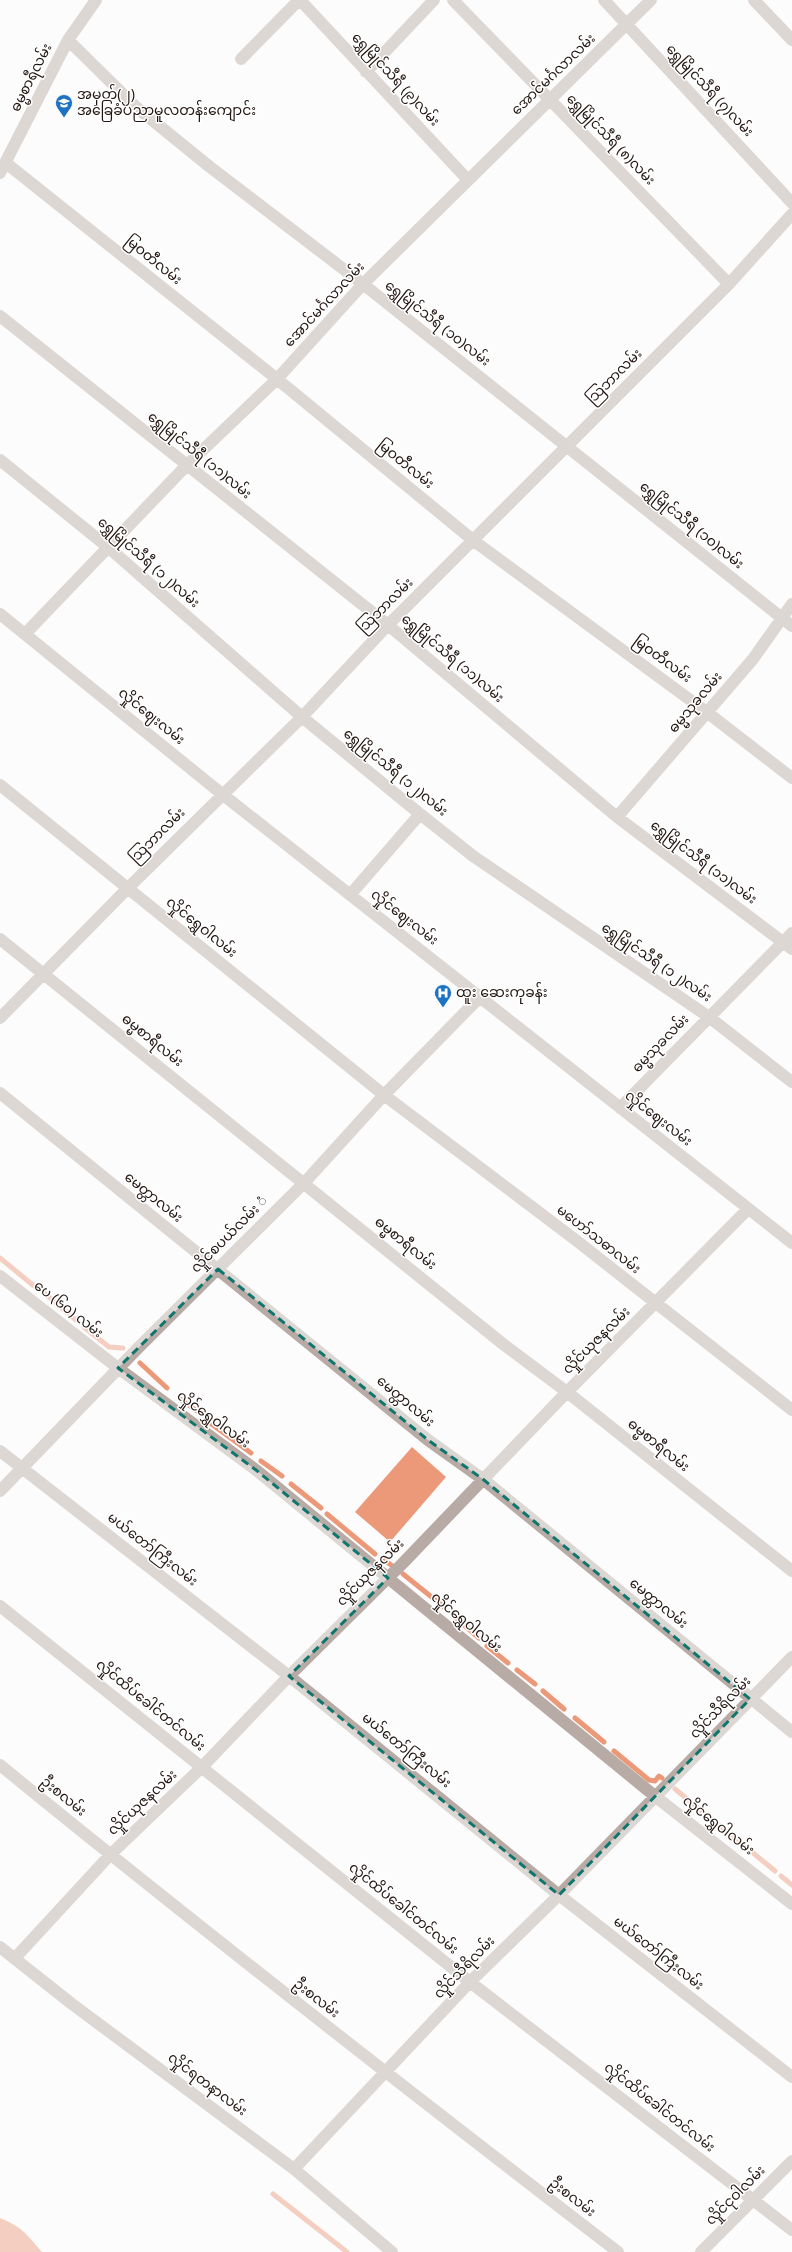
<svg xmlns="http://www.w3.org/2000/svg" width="792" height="2252" viewBox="0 0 792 2252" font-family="Georgia,'Noto Sans Myanmar',serif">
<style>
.water{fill:#ec997a}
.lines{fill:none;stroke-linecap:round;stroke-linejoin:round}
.stream{stroke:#ec997a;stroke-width:5}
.minor{stroke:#b8aaa5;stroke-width:12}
.marked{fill:none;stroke:#0f766e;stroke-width:3;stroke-dasharray:8 5;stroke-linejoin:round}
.labels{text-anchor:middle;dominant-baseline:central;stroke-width:3;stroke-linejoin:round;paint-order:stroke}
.street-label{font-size:14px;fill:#211511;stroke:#fff}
.poi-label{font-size:14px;fill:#211511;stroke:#fff;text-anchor:start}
</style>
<rect width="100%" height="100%" fill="#fcfcfc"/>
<!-- water -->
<path class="water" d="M412 1447 446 1477 390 1542 355 1512Z
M0 2218C24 2228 26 2234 42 2252H0Z"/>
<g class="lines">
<!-- stream -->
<path class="stream" d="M0 1258 34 1286
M43 1292 76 1320
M84 1327 109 1347 123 1348
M140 1363 167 1388
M180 1399 197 1411
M206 1420 251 1453
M261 1461 282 1476
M291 1484 321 1508
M327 1514 375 1554
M384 1560 394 1567
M403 1574 444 1607
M455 1617 479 1638
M487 1646 508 1663
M517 1670 535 1684
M543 1691 564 1709
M575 1718 604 1742
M614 1751 649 1780 655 1781 659 1776 662 1778
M675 1789 726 1831
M734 1837 742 1844
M746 1847 775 1871
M781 1876 792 1885
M273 2194 347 2252"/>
<!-- minor -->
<path class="minor" d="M300 0 468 180
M453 0 729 284
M604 0 792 203
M754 0 792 40
M68 40 136 107 210 167 363 284 792 626
M241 59 299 0
M366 72 434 0
M6 163 277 379 474 541 708 713 792 778
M0 173 68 40 96 0
M0 316 388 625 617 817 792 949
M0 460 109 548 302 717 420 814 473 856 709 1017 792 1082
M0 614 222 794 792 1243
M25 634 186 466 277 379 363 284 651 0
M0 785 384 1095 577 1241 792 1410
M617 817 753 659 792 604
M350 895 420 814
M0 939 503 1344 567 1392 792 1571
M0 1018 128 888 302 717 388 625 729 284 792 214
M0 1093 428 1440 484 1480 792 1732
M620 1108 792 933
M0 1276 118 1368 256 1470 656 1797 792 1904
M0 1451 289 1676 559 1895 792 2077
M0 1491 138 1348 305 1182 384 1095 479 998
M0 1606 470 1982 792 2230
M0 1765C203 1931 410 2092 618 2252
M0 1947 72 2004 294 2169 392 2252
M15 1958 110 1855 202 1767 289 1676 403 1563 567 1392 748 1209
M294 2169 470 1982 559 1895 792 1657
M701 2252 792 2161"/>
</g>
<!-- marked area -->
<path d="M0 0H792V2252H0ZM218 1269 428 1440 484 1480 750 1699 559 1895 289 1676 388 1578 256 1470 118 1368Z" fill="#fcfcfc" fill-opacity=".55" fill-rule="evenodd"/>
<path class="marked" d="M218 1269 428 1440 484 1480 750 1699 559 1895 289 1676 388 1578 256 1470 118 1368Z"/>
<!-- icons -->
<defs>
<symbol id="school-pin" viewBox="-11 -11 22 30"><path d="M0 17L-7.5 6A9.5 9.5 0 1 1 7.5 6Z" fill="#1d73c1" stroke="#fff"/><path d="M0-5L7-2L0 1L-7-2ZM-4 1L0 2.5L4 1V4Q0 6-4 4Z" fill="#fff"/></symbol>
<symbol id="hospital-pin" viewBox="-11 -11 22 30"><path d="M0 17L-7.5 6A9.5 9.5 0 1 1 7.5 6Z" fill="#1d73c1" stroke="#fff"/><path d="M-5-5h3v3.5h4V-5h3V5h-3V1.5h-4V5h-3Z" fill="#fff"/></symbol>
</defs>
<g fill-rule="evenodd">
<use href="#school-pin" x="54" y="93" width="20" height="27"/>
<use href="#hospital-pin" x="433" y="983" width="20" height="27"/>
</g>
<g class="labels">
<!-- street labels -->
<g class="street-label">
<text transform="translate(554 75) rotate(-44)">အောင်မင်္ဂလာလမ်း</text>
<text transform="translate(32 78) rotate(-63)">ဓမ္မစာရီလမ်း</text>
<text transform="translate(395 80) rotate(47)">ရွှေမြိုင်သီရီ (၉)လမ်း</text>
<text transform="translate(709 91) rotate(47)">ရွှေမြိုင်သီရီ (၇)လမ်း</text>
<text transform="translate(610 140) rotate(46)">ရွှေမြိုင်သီရီ (၈)လမ်း</text>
<text transform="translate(153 261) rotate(39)">မြဝတီလမ်း</text>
<text transform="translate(325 305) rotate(-47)">အောင်မင်္ဂလာလမ်း</text>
<text transform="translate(437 324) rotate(38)">ရွှေမြိုင်သီရီ (၁၀)လမ်း</text>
<text transform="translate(615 377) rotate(-45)">သြဘာလမ်း</text>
<text transform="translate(199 456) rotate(39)">ရွှေမြိုင်သီရီ (၁၁)လမ်း</text>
<text transform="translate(405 465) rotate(39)">မြဝတီလမ်း</text>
<text transform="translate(691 526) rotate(39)">ရွှေမြိုင်သီရီ (၁၀)လမ်း</text>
<text transform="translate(148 563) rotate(41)">ရွှေမြိုင်သီရီ (၁၂)လမ်း</text>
<text transform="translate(386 606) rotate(-45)">သြဘာလမ်း</text>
<text transform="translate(452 659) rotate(40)">ရွှေမြိုင်သီရီ (၁၁)လမ်း</text>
<text transform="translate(662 660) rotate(36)">မြဝတီလမ်း</text>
<text transform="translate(696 703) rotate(-50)">ဓမ္မသုခလမ်း</text>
<text transform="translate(151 717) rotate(39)">လှိုင်ဈေးလမ်း</text>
<text transform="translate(395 773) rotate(39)">ရွှေမြိုင်သီရီ (၁၂)လမ်း</text>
<text transform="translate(158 836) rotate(-45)">သြဘာလမ်း</text>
<text transform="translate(703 863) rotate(37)">ရွှေမြိုင်သီရီ (၁၁)လမ်း</text>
<text transform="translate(404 918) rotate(38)">လှိုင်ဈေးလမ်း</text>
<text transform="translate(201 928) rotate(39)">လှိုင်ရွှေဝါလမ်း</text>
<text transform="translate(656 963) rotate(34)">ရွှေမြိုင်သီရီ (၁၂)လမ်း</text>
<text transform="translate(152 1041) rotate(39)">ဓမ္မစာရီလမ်း</text>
<text transform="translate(661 1044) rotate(-46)">ဓမ္မသုခလမ်း</text>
<text transform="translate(658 1119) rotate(38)">လှိုင်ဈေးလမ်း</text>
<text transform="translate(153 1198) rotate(39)">မေတ္တာလမ်း</text>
<text transform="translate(230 1235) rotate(-45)">လှိုင်စပယ်လမ်း ံ</text>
<text transform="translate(598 1240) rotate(38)">မဟော်သဓာလမ်း</text>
<text transform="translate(405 1244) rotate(39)">ဓမ္မစာရီလမ်း</text>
<text transform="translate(68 1310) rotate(38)">ပေ (၆၀) လမ်း</text>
<text transform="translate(597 1341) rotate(-45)">လှိုင်ယုဇနလမ်း</text>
<text transform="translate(405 1402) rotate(40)">မေတ္တာလမ်း</text>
<text transform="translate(213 1420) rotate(36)">လှိုင်ရွှေဝါလမ်း</text>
<text transform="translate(658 1446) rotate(39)">ဓမ္မစာရီလမ်း</text>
<text transform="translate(152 1550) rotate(38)">မယ်တော်ကြီးလမ်း</text>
<text transform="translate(371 1573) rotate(-45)">လှိုင်ယုဇနလမ်း</text>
<text transform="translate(658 1604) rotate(39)">မေတ္တာလမ်း</text>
<text transform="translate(466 1623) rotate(39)">လှိုင်ရွှေဝါလမ်း</text>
<text transform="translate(150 1706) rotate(39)">လှိုင်ထိပ်ခေါင်တင်လမ်း</text>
<text transform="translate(721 1708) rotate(-46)">လှိုင်သီရိလမ်း</text>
<text transform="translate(406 1751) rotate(39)">မယ်တော်ကြီးလမ်း</text>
<text transform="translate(63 1797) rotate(39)">ဦးစလမ်း</text>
<text transform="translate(143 1803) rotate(-43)">လှိုင်ယုဇနလမ်း</text>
<text transform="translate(718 1826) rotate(38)">လှိုင်ရွှေဝါလမ်း</text>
<text transform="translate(403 1909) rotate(39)">လှိုင်ထိပ်ခေါင်တင်လမ်း</text>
<text transform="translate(658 1954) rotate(38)">မယ်တော်ကြီးလမ်း</text>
<text transform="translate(465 1968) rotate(-46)">လှိုင်သီရိလမ်း</text>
<text transform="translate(316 1999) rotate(38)">ဦးစလမ်း</text>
<text transform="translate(207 2085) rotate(37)">လှိုင်ရတနာလမ်း</text>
<text transform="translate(659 2108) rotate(38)">လှိုင်ထိပ်ခေါင်တင်လမ်း</text>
<text transform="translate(736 2196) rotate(-45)">လှိုင်ငုဝါလမ်း</text>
<text transform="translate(572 2198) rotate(38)">ဦးစလမ်း</text>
</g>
<!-- poi labels -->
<g class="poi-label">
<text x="77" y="95">အမှတ်(၂)<tspan x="77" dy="16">အခြေခံပညာမူလတန်းကျောင်း</tspan></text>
<text x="456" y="993">ထူး ဆေးကုခန်း</text>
</g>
</g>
</svg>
